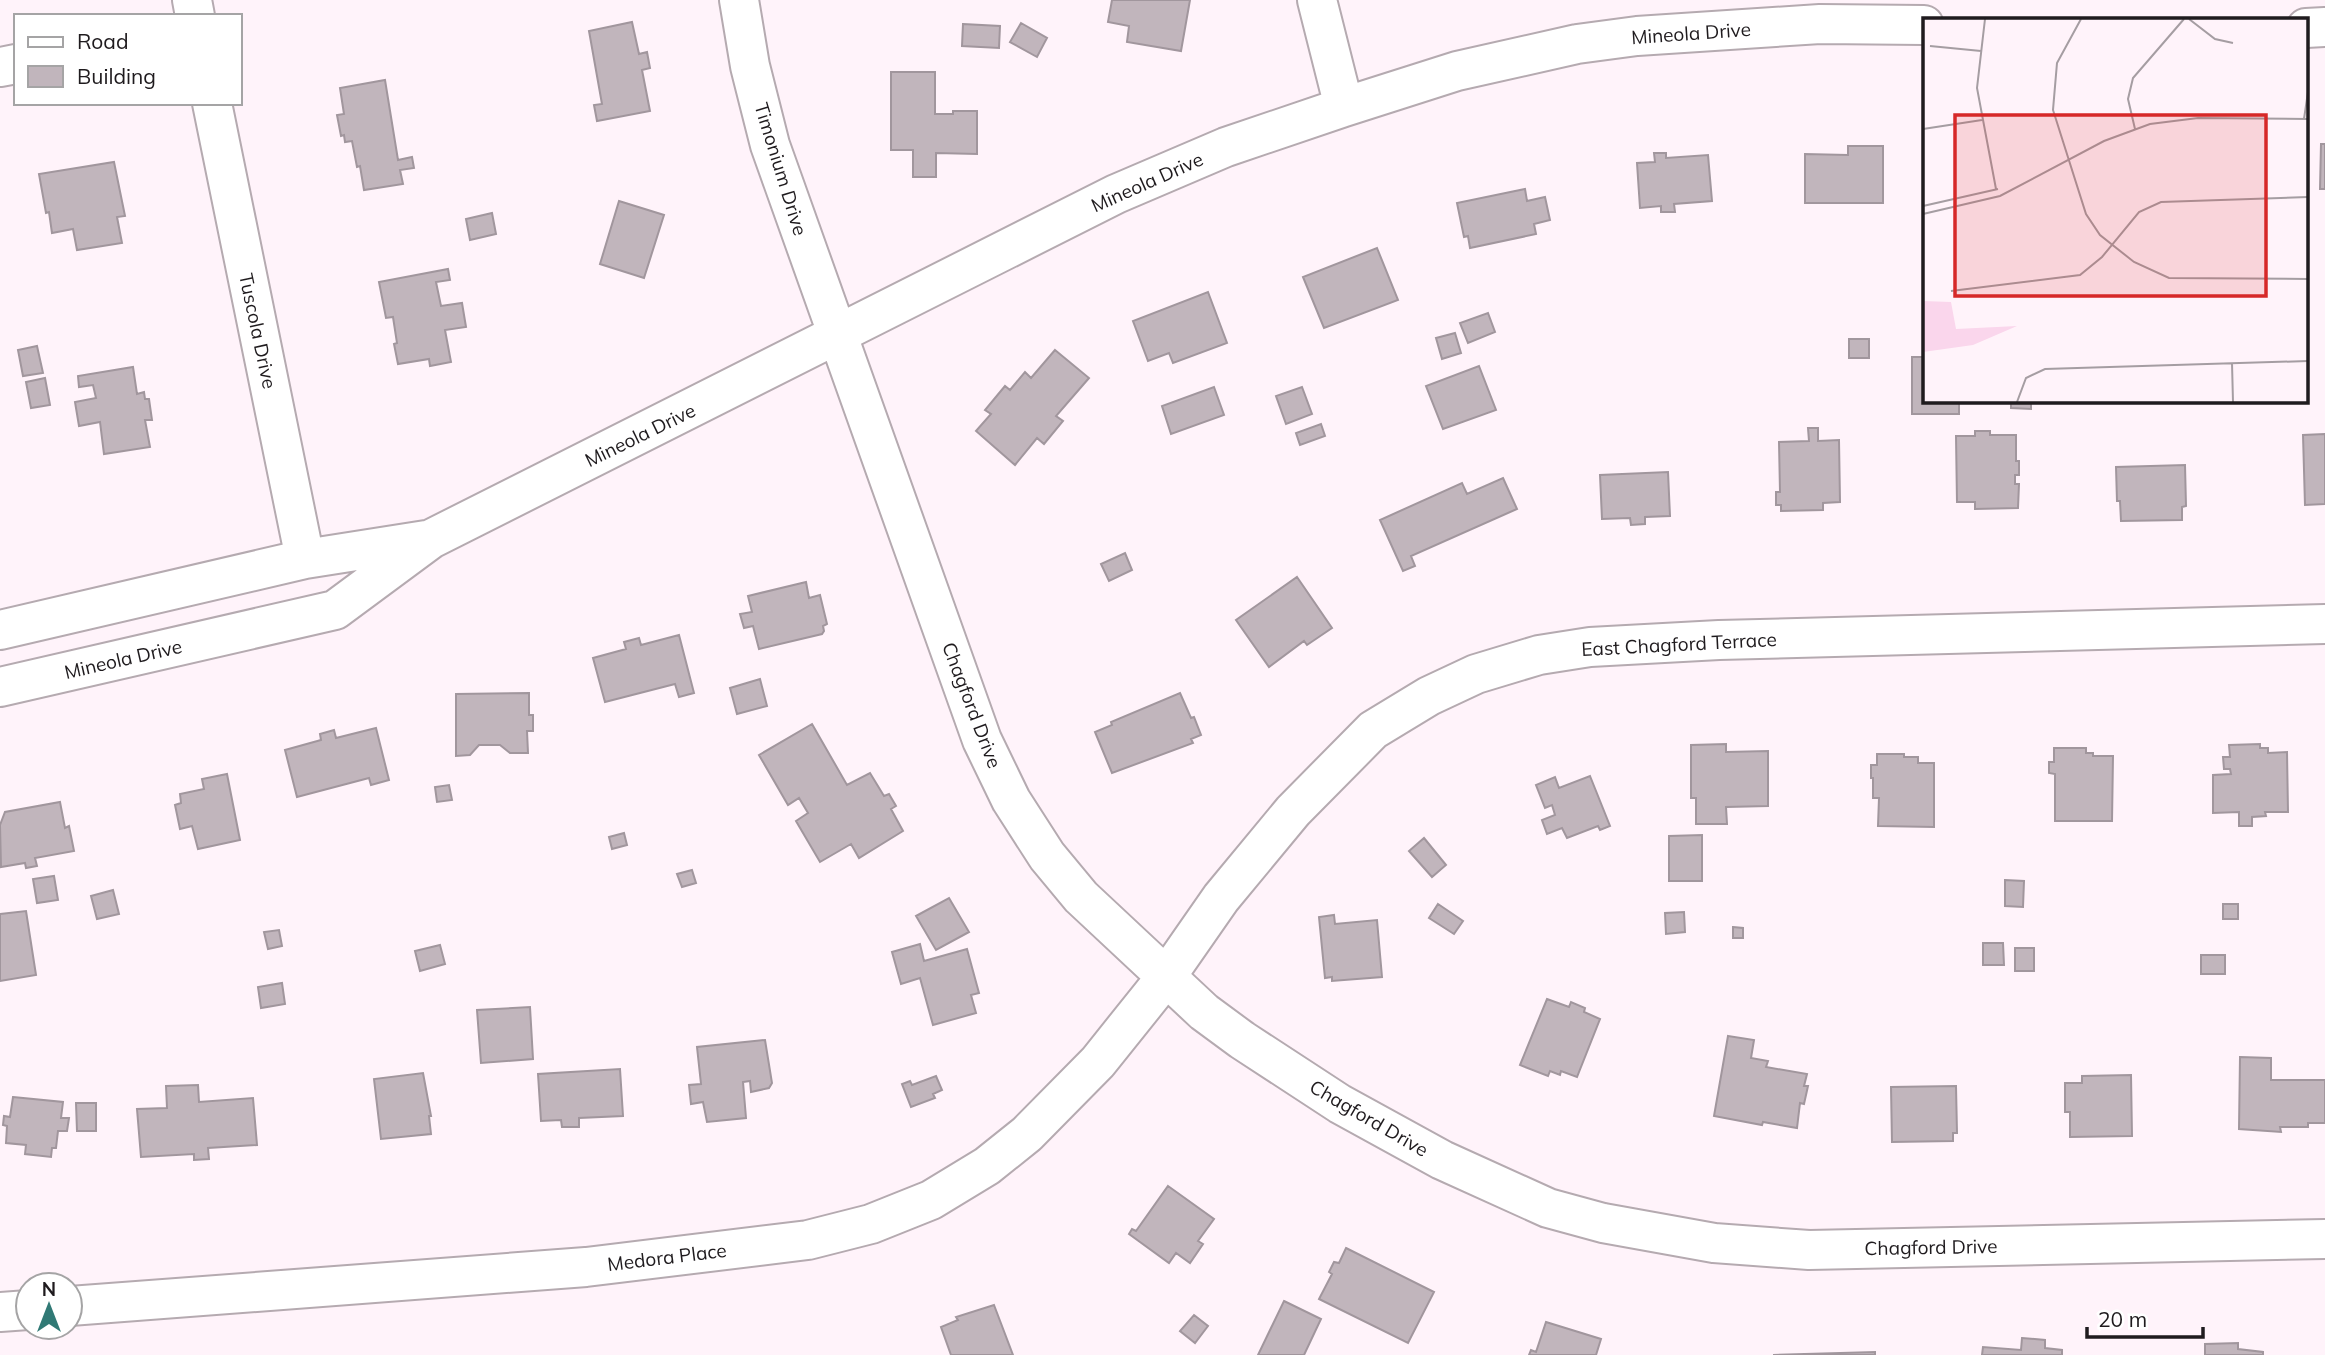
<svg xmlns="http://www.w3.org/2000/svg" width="2325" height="1355" viewBox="0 0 2325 1355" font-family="Mulish,sans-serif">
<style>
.building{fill:#c1b5bc;stroke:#a1969d;stroke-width:2}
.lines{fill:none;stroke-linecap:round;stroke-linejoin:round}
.street-casing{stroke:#b5aab0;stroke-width:42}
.street{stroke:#fff;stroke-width:38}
.labels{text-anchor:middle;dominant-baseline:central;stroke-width:5;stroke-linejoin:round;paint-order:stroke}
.street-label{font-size:19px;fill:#1f1b1e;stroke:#fff}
.inset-road{fill:none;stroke:#a59da2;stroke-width:2}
.view{fill:#d62828;fill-opacity:0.15;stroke:#d62828;stroke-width:3.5}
.inset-edge{fill:none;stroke:#1f1b1e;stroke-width:3.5}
</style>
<rect width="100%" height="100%" fill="#fff3fa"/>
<!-- building -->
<path class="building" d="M1112 0H1190L1181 51 1127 42 1129 26 1108 22Z
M632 22 639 54 647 52 650 68 642 70 650 111 597 121 594 105 602 104 589 31Z
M1021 23 1047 38 1037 57 1010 42Z
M963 24 1000 26 999 48 962 46Z
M891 72H935V114H953V111H977V154L936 153V177H913V150H891Z
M385 80 398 160 412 157 414 168 400 170 403 184 364 190 360 166 357 167 352 141 345 142 344 135 341 136 337 115 344 114 340 88Z
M2321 144H2325V189H2320Z
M1848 146H1883V203H1805V154L1848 155Z
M1654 153H1666V158L1708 155 1712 201 1674 204 1675 212H1661V206L1640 208 1637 163 1655 162Z
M114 162 125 216 117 217 122 243 77 250 73 229 52 233 49 212 46 213 39 174Z
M1525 189 1527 201 1545 197 1550 220 1534 224 1536 234 1470 248 1468 236 1464 237 1457 203Z
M619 201 664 215 644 278 600 264Z
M492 213 496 234 470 240 466 219Z
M1377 248 1398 300 1324 328 1303 277Z
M448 269 450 280 436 282 441 306 462 303 466 327 445 330 451 362 430 366 429 359 398 364 394 344 397 343 393 317 386 318 379 282Z
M1208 292 1227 343 1173 363 1169 353 1148 361 1133 321Z
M1488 313 1495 332 1468 343 1460 323Z
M1455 333 1461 353 1442 359 1436 338Z
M1849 339H1869V358H1849Z
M37 346 43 373 23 376 18 350Z
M1055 350 1089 378 1056 416 1063 421 1044 444 1037 438 1015 465 976 431 991 414 985 410 1005 386 1010 390 1025 372 1031 378Z
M1912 357H1924V401H1959V414H1912Z
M1479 366 1496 410 1443 429 1426 386Z
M133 367 137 394 144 392 145 399H149L152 420H145L150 447 104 454 100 422 79 426 75 402 96 398 93 385 79 387 78 376Z
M45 378 50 405 31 408 26 382Z
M1214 387 1224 415 1171 434 1162 406Z
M1302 387 1312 414 1286 424 1276 396Z
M2011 401H2031V409L2011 408Z
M1321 424 1325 436 1300 445 1296 433Z
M1808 428H1818V441L1839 440 1840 502 1823 503V510L1781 511V505H1776V492H1780L1779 442 1809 441Z
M1975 431H1990V435H2016V461H2019V475H2015V484H2019L2018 508 1975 509V502H1957L1956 436H1975Z
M2325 434V504L2305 505 2303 435Z
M2185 465 2186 506 2182 507V520L2121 521 2120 501H2117L2116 467Z
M1668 472 1670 516 1645 517V524L1631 525 1630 518 1602 519 1600 475Z
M1503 478 1517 509 1411 556 1415 566 1403 571 1380 520 1462 483 1467 494Z
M1125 553 1132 570 1109 581 1101 564Z
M1297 577 1332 628 1307 645 1304 641 1269 667 1236 620Z
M806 582 809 598 820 595 827 624 823 626 824 631 822 634 759 649 753 626 744 628 740 614 752 612 748 596Z
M679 635 694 693 679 697 675 684 605 702 593 658 626 649 624 642 639 638 641 645Z
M760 679 767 706 737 714 730 688Z
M529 693V715H533V731H527L528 753H510L500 745H479L470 755 456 756V694Z
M1180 693 1191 718 1194 717 1201 735 1191 739 1193 743 1112 773 1095 732 1112 725 1111 722Z
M812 724 847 785 870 773 884 796 889 794 896 806 891 809 903 831 859 858 851 844 820 862 796 821 808 813 799 798 788 805 759 755Z
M376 728 389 780 371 785 369 778 297 797 285 750 321 740 320 734 334 730 336 738Z
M1726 744V752L1768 751V806L1726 807 1727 824H1696V798H1691V745Z
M2260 744V748H2268V753L2287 752 2288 812H2265L2266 816 2252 817V826H2239V812L2213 813V775L2231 774 2230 769H2224L2223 757H2230L2229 745Z
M2054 748H2086V753H2093V756H2113L2112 821H2055V774L2049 773V762H2054Z
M1877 754H1904V757H1918V763H1934V827L1878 826 1879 798H1873V778H1871V765H1877Z
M227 774 240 840 198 849 192 826 180 829 175 805 181 803 180 794 204 789 202 779Z
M1590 776 1610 826 1600 830 1598 826 1567 838 1562 828 1547 834 1542 820 1555 815 1552 805 1545 808 1536 785 1555 777 1559 788Z
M449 785 452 800 437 802 435 787Z
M60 802 65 828 69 826 74 851 35 858 37 866 26 868 25 863 1 867 0 825 5 812Z
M624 833 627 845 612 849 609 837Z
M1702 835V881H1669V836Z
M1424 838 1446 865 1432 877 1409 851Z
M692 870 696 883 682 887 677 874Z
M54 876 58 900 37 903 33 879Z
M2005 880 2024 881 2023 907 2005 906Z
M113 890 119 914 97 919 91 896Z
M949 898 969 932 936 950 916 916Z
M1438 904 1463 921 1454 934 1429 918Z
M2223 904H2238V919H2223Z
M26 911 36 975 0 981V914Z
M1684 912 1685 932 1666 934 1665 913Z
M1334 915 1335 924 1377 920 1382 977 1332 981V977L1325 978 1319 917Z
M1733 927 1743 928V938H1733Z
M279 930 282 946 268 949 264 932Z
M1983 943H2003L2004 965H1983Z
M920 944 924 961 967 949 979 993 971 995 976 1013 933 1025 920 978 901 984 892 952Z
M440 945 445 964 420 971 415 951Z
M2015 948H2034V971H2015Z
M2201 955H2225V974H2201Z
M282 983 285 1004 261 1008 258 987Z
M1547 999 1569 1007 1571 1002 1585 1008 1584 1012 1600 1019 1577 1077 1561 1071 1560 1075 1550 1071 1548 1076 1520 1065Z
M530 1007 533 1059 481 1063 477 1010Z
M1728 1036 1754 1040 1751 1058 1768 1061 1766 1067 1807 1074 1804 1086H1808L1804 1104 1800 1103 1797 1128 1763 1122 1762 1125 1714 1116Z
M765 1040 772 1083 769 1088 751 1092 750 1081 743 1082 746 1118 707 1122 703 1102 691 1104 689 1085 701 1084 697 1047Z
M2240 1057 2271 1058V1080H2325V1123H2308V1127H2280L2281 1132 2239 1129Z
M620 1069 623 1116 579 1118V1127H562L561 1120 541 1121 538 1074Z
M423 1073 431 1116H429L431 1134 381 1139 374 1079Z
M2131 1075 2132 1136 2070 1137V1112H2065V1083H2082V1076Z
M936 1076 942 1090 933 1094 935 1098 911 1107 902 1084 910 1081 912 1085Z
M198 1085 199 1102 253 1098 257 1145 208 1148 209 1159 194 1160V1154L141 1157 137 1109 167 1108 166 1086Z
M1956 1086 1957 1133H1953V1141L1892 1142 1891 1087Z
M13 1097 63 1102 61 1118H69L67 1131H58L56 1148H52L51 1157 25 1154 26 1145 6 1143 7 1126 3 1125 4 1116 10 1117Z
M76 1103H96V1131H77Z
M1168 1186 1214 1219 1198 1241 1203 1244 1190 1263 1176 1253 1169 1263 1129 1234 1132 1229 1136 1231Z
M1346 1248 1434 1292 1408 1343 1319 1299 1332 1274 1329 1272 1334 1262 1339 1263Z
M1284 1301 1321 1319 1304 1355H1258Z
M994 1305 1013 1355H951L941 1327 958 1320 956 1317Z
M1194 1315 1208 1326 1195 1343 1180 1331Z
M1546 1322 1601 1339 1596 1355H1529L1531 1350 1536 1352Z
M2022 1338 2045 1340V1348L2062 1350V1355H1982L1983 1347 2021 1350Z
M2238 1343V1349L2263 1352V1355H2205V1344Z
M1875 1352V1355H1773Z"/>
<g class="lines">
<defs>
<path id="street" d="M192 0 195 16
M739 0 750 66 770 145 982 740 1011 800 1047 856 1081 897 1204 1012 1242 1040 1340 1104 1442 1160 1548 1208 1603 1223 1714 1243 1809 1250 2325 1239
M1317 0 1344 107
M2306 28 2325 27
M0 67 16 64
M212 103 305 559
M0 630 305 559 426 540
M0 687 335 610 431 539 1116 194 1226 147 1344 107 1457 71 1577 44 1637 36 1820 24 1924 25
M70 1306 586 1267 808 1240 871 1224 931 1200 987 1166 1027 1134 1098 1062 1166 977 1221 898 1293 811 1373 730 1429 696 1476 674 1539 655 1590 647 1719 640 2325 624
M0 1312 28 1310"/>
</defs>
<!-- street casing -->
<use href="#street" class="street-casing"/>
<!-- street -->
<use href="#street" class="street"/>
</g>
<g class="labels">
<!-- street labels -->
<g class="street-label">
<text transform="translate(1691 33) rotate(-4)">Mineola Drive</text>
<text transform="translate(781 169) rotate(73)">Timonium Drive</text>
<text transform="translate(1147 182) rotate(-24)">Mineola Drive</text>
<text transform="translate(258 331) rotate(78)">Tuscola Drive</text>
<text transform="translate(640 435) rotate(-26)">Mineola Drive</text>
<text transform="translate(1679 644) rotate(-3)">East Chagford Terrace</text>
<text transform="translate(123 659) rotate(-13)">Mineola Drive</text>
<text transform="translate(972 705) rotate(69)">Chagford Drive</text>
<text transform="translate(1369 1118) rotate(30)">Chagford Drive</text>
<text transform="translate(1931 1247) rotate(-1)">Chagford Drive</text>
<text transform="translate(667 1257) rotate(-7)">Medora Place</text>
</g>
</g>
<!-- overview -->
<g transform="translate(1923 18)">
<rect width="385" height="385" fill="#fff3fa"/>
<path d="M0 283 28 284 33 311 94 308 50 327 0 334Z" fill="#fad6ec"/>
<path class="inset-road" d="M62 1 54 70 73 171M158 1 134 45 130 92 163 196 177 217 211 244 246 260 385 261M266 1 292 21 310 25M7 28 58 33M381 101 385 74M0 111 59 102M212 111 205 81 210 60 261 1M0 188 75 171M0 196 77 178 181 123 227 106 275 100 385 101M28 273 157 257 179 239 216 194 238 184 385 179M309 345 310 384M94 384 103 360 122 351 385 343"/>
<path class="view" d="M32 97H343V278H32Z"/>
<rect width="385" height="385" class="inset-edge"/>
</g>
<!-- legend -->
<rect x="14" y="14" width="228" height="91" fill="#ffffff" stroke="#a5a4a5" stroke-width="2"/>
<rect x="28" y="37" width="35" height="10" fill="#ffffff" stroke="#a5a4a5" stroke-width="2"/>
<text x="77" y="49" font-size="21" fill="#1f1b1e">Road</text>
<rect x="28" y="66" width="35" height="21" fill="#c1b5bc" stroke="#a5a4a5" stroke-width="2"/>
<text x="77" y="84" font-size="21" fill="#1f1b1e">Building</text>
<!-- north arrow -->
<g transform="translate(49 1306)"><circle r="33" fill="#ffffff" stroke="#a5a4a5" stroke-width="2"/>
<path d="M0-5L12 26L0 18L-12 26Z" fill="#307975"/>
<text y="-10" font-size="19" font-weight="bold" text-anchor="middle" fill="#1f1b1e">N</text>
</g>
<!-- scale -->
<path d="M2087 1327v10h116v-10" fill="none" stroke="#1f1b1e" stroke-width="3.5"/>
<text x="2098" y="1327" font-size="21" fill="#1f1b1e" stroke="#ffffff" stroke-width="5" paint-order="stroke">20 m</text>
</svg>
